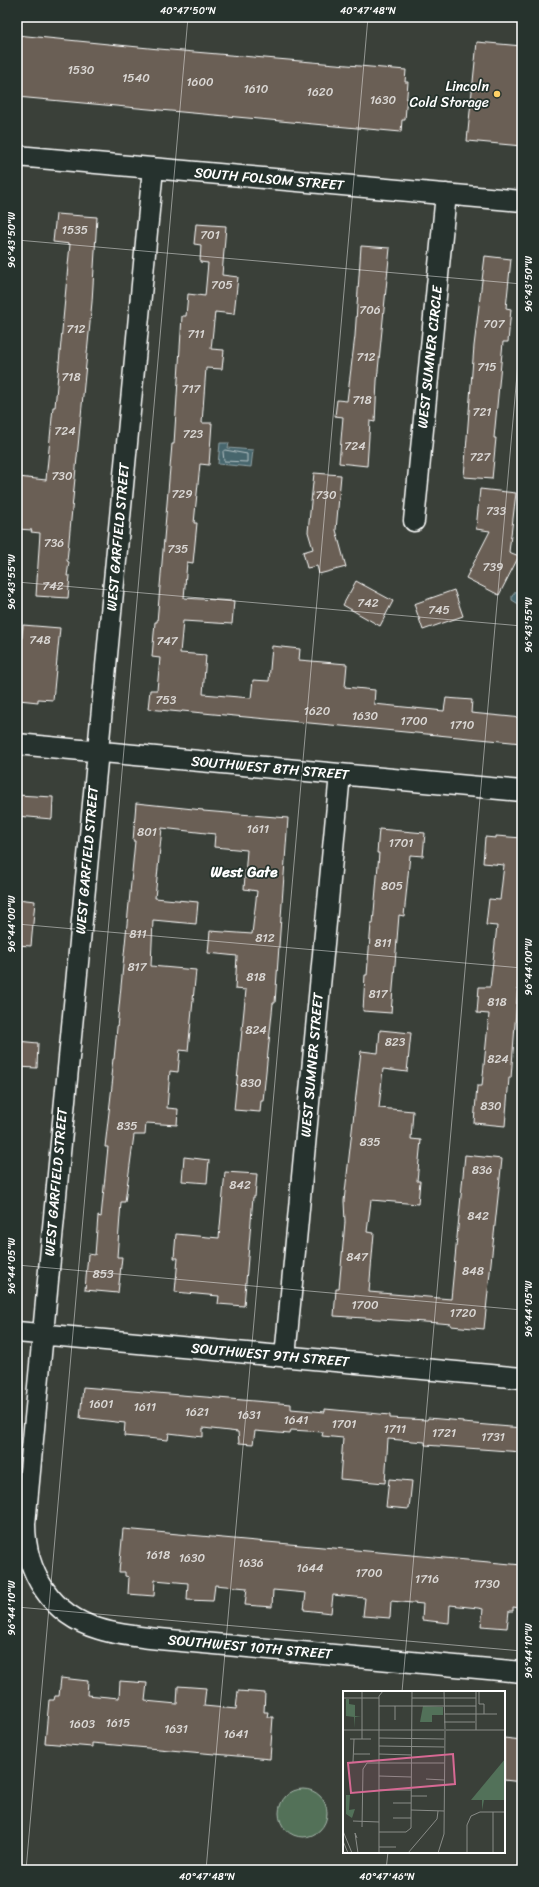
<svg xmlns="http://www.w3.org/2000/svg" width="539" height="1887" viewBox="0 0 539 1887" font-family="Sriracha,sans-serif">
<style>
.green{fill:#527159;stroke:#a8b8ac}
.water{fill:#47666d;stroke:#91a3a7}
.lines{fill:none;stroke-linecap:round;stroke-linejoin:round}
.shore{stroke:#b5c2c5;stroke-width:1}
.building{fill:#6a5f54;stroke:#fff}
.minor-casing{stroke:#fff;stroke-width:23}
.minor{stroke:#26332d;stroke-width:20}
.ticks{fill:none;stroke:#fff;stroke-width:1;stroke-opacity:0.45}
.poi-dot{fill:#ffd166;stroke:#26332d;stroke-width:1.5}
.labels{text-anchor:middle;dominant-baseline:central;stroke-width:3.5;stroke-linejoin:round;paint-order:stroke}
.number-label{font-size:12px;fill:#dad7d4}
.poi-label{font-size:14px;fill:#fff;stroke:#26332d;text-anchor:end}
.street-label{font-size:14px;fill:#fff;stroke:#26332d}
.neighbourhood-label{font-size:15px;font-weight:bold;fill:#fff;stroke:#26332d}
.inset-road{fill:none;stroke:#898c88;stroke-width:1}
.view{fill:#d76994;fill-opacity:0.15;stroke:#d76994;stroke-width:2}
.inset-edge{fill:none;stroke:#fff;stroke-width:2}
.neatline{fill:none;stroke:#fff;stroke-width:1.5}
.ticks-label{font-size:10px;text-anchor:middle;fill:#fff}
</style>
<rect width="100%" height="100%" fill="#3a4039"/>
<filter id="ink" filterUnits="userSpaceOnUse"><feTurbulence type="fractalNoise" baseFrequency=".025" numOctaves="2"/><feDisplacementMap in="SourceGraphic" scale="8" xChannelSelector="R" yChannelSelector="G"/><feConvolveMatrix kernelMatrix="1 2 1 2 8 2 1 2 1" color-interpolation-filters="sRGB"/></filter>
<g filter="url(#ink)">
<!-- green -->
<path class="green" d="M279 1813a24 24 0 1 1 48 0a24 24 0 1 1-48 0Z"/>
<!-- water -->
<path class="water" d="M220 443H229L228 448 253 450 251 467 218 464Z
M522 575V606L512 600V596L517 590Z"/>
<g class="lines">
<!-- shore -->
<path class="shore" d="M225 450 247 454V462L224 461 223 452Z"/>
</g>
<!-- building -->
<path class="building" d="M17 35 159 49 406 70 405 82H408L405 120H402L401 132 17 97Z
M477 42 522 46V146L467 141Z
M56 214 97 217 92 302 67 561 69 562 67 576H70L68 598 36 596 40 533 31 532 32 530 17 529 18 477 46 480 53 407H55L70 244 53 242Z
M196 224 226 226 222 275 238 277 234 314 215 312 211 349 224 350 222 369 206 368 202 423H212L209 465 200 464 194 523H197L193 563 187 562 184 598 234 601 232 624 183 621 180 653 206 655 203 694 251 698 253 680 269 681 272 646 300 649 299 660 347 664 345 687 375 690 374 704 444 711 446 698 472 700 471 713 522 718V743L182 711 181 712 148 709 150 690H157L160 658 152 657 155 622H157L172 444H174L182 316H186L188 294 205 296 208 263 200 262 201 245 194 244Z
M361 246 390 248 377 381 375 422 370 421 367 466 339 463 343 417 335 416 337 400 347 401 355 336Z
M485 256 511 259 506 308 511 309 508 342H503L494 438H496L492 479 464 477 474 346Z
M314 473 341 475 336 530 346 567 319 574 317 566 307 568 303 552 313 549 308 532Z
M480 489 516 493 509 552 519 556 499 595 466 578 490 531 476 529Z
M356 581 393 601 380 626 343 605Z
M454 590 463 616 423 630 414 604Z
M23 625 60 628 53 700 38 699V702L19 700V698H17V670H19Z
M17 795 53 797 52 819 17 816Z
M136 803 203 810V811L288 818 275 1003H273L263 1101H261L260 1112 234 1110 246 990 235 989 237 956 208 953 210 931 252 934 257 891 244 889 247 850 214 847 215 834 162 828 155 898 198 902 196 924 153 920 151 966 196 970 188 1051 180 1050 178 1072 170 1071 167 1108 178 1109 177 1125 146 1123 145 1135H134L125 1202H121L117 1257H122L118 1293 85 1290 88 1254 95 1255 98 1216 101 1217 108 1147H105L113 1077 111 1076 113 1059H114L135 841H133Z
M379 829 425 833 423 856 410 855 404 916 399 915 391 1013 363 1011 365 975H367L371 924H373L379 853H377Z
M496 836 522 838V932L511 1078H509L505 1126 474 1123 477 1086H482L489 1014 477 1013 479 987H490L497 926 486 925 489 899 500 900 504 865 483 863 485 837 496 838Z
M17 899 35 901 31 946 17 945Z
M380 1030 411 1033 407 1072 383 1069 379 1108 413 1111 411 1139 421 1140 417 1181H420L418 1204 371 1200 367 1232 374 1233 369 1292 451 1299 465 1155 502 1159 484 1329 451 1326V1324L440 1323 334 1316 336 1289H339L345 1222 344 1201 361 1051 378 1053Z
M17 1041 38 1043 37 1068 17 1067Z
M184 1157 209 1160 207 1183 182 1181Z
M225 1172 257 1174 255 1197H253L244 1306 218 1304 219 1296 175 1292 178 1258H174L176 1234 219 1238Z
M83 1387 291 1404V1409L325 1412V1409L390 1415V1418L427 1420 428 1418 463 1421V1423L522 1428V1452L425 1445V1442L388 1439 385 1483 340 1479 343 1438 322 1436 323 1432 291 1430 290 1434 255 1431 253 1444 239 1443 238 1432 203 1428V1437L169 1433 168 1440 124 1436 125 1423 80 1418Z
M389 1479 412 1481 409 1509 386 1507Z
M123 1529 522 1565 520 1608 513 1607V1611H509L507 1628 481 1626 483 1609 478 1608 450 1605 449 1623 422 1620 423 1604 391 1601 390 1618 363 1616 365 1598 333 1595 331 1613 304 1610 306 1593 273 1590 272 1607 245 1605 247 1588 215 1585 213 1601 187 1600 188 1583 155 1580 154 1596 128 1594 129 1577 125 1576V1572H119Z
M61 1678 88 1681 87 1695 119 1698 120 1681 147 1683 145 1701 177 1704 178 1686 206 1688 204 1706 236 1709 238 1691 265 1693 264 1712H268L267 1717H273L270 1759 92 1743V1747L45 1743 49 1700H54L55 1696H59Z
M504 1738 522 1740V1782L504 1780Z"/>
<g class="lines">
<defs>
<path id="minor" d="M17 156 522 201
M153 168 25 1524C25 1572 51 1615 99 1629 118 1635 139 1637 159 1639L522 1672
M414 521 446 194
M17 744 522 791
M17 1332 522 1378
M285 1357 340 774"/>
</defs>
<!-- minor casing -->
<use href="#minor" class="minor-casing"/>
<!-- minor -->
<use href="#minor" class="minor"/>
</g>
</g>
<!-- ticks -->
<path class="ticks" d="M17 240 522 284M17 582 522 626M17 924 522 968M17 1265 522 1310M17 1607 522 1651M402 1692 522 317M26 1870 188 17M206 1870 368 17M386 1870 388 1852"/>
<!-- markers -->
<circle class="poi-dot" cx="497" cy="94" r="4"/>
<g class="labels">
<!-- number labels -->
<g class="number-label">
<text x="81" y="70">1530</text>
<text x="136" y="78">1540</text>
<text x="200" y="82">1600</text>
<text x="256" y="89">1610</text>
<text x="320" y="92">1620</text>
<text x="383" y="100">1630</text>
<text x="75" y="230">1535</text>
<text x="210" y="235">701</text>
<text x="222" y="285">705</text>
<text x="370" y="310">706</text>
<text x="494" y="324">707</text>
<text x="76" y="329">712</text>
<text x="196" y="334">711</text>
<text x="366" y="357">712</text>
<text x="487" y="367">715</text>
<text x="71" y="377">718</text>
<text x="191" y="389">717</text>
<text x="362" y="400">718</text>
<text x="482" y="412">721</text>
<text x="65" y="431">724</text>
<text x="193" y="434">723</text>
<text x="355" y="446">724</text>
<text x="480" y="457">727</text>
<text x="62" y="476">730</text>
<text x="182" y="494">729</text>
<text x="326" y="495">730</text>
<text x="496" y="511">733</text>
<text x="54" y="543">736</text>
<text x="178" y="549">735</text>
<text x="493" y="567">739</text>
<text x="53" y="586">742</text>
<text x="368" y="603">742</text>
<text x="439" y="610">745</text>
<text x="40" y="640">748</text>
<text x="167" y="641">747</text>
<text x="166" y="700">753</text>
<text x="317" y="711">1620</text>
<text x="365" y="716">1630</text>
<text x="414" y="721">1700</text>
<text x="462" y="725">1710</text>
<text x="258" y="829">1611</text>
<text x="147" y="832">801</text>
<text x="401" y="843">1701</text>
<text x="392" y="886">805</text>
<text x="138" y="934">811</text>
<text x="265" y="938">812</text>
<text x="383" y="943">811</text>
<text x="137" y="967">817</text>
<text x="256" y="977">818</text>
<text x="378" y="994">817</text>
<text x="497" y="1002">818</text>
<text x="256" y="1030">824</text>
<text x="395" y="1042">823</text>
<text x="498" y="1059">824</text>
<text x="251" y="1083">830</text>
<text x="491" y="1106">830</text>
<text x="127" y="1126">835</text>
<text x="370" y="1142">835</text>
<text x="482" y="1170">836</text>
<text x="240" y="1185">842</text>
<text x="478" y="1216">842</text>
<text x="357" y="1257">847</text>
<text x="473" y="1271">848</text>
<text x="103" y="1274">853</text>
<text x="365" y="1305">1700</text>
<text x="463" y="1313">1720</text>
<text x="101" y="1404">1601</text>
<text x="145" y="1407">1611</text>
<text x="197" y="1412">1621</text>
<text x="249" y="1415">1631</text>
<text x="296" y="1420">1641</text>
<text x="344" y="1424">1701</text>
<text x="395" y="1429">1711</text>
<text x="444" y="1433">1721</text>
<text x="493" y="1437">1731</text>
<text x="158" y="1555">1618</text>
<text x="192" y="1558">1630</text>
<text x="251" y="1563">1636</text>
<text x="310" y="1568">1644</text>
<text x="369" y="1573">1700</text>
<text x="427" y="1579">1716</text>
<text x="487" y="1584">1730</text>
<text x="118" y="1723">1615</text>
<text x="82" y="1724">1603</text>
<text x="176" y="1729">1631</text>
<text x="236" y="1734">1641</text>
</g>
<!-- poi labels -->
<g class="poi-label">
<text x="489" y="86">Lincoln<tspan x="489" dy="16">Cold Storage</tspan></text>
</g>
<!-- street labels -->
<g class="street-label">
<text transform="translate(269 179) rotate(5)">SOUTH FOLSOM STREET</text>
<text transform="translate(430 357) rotate(-84)">WEST SUMNER CIRCLE</text>
<text transform="translate(118 537) rotate(-85)">WEST GARFIELD STREET</text>
<text transform="translate(270 768) rotate(5)">SOUTHWEST 8TH STREET</text>
<text transform="translate(87 860) rotate(-85)">WEST GARFIELD STREET</text>
<text transform="translate(312 1065) rotate(-85)">WEST SUMNER STREET</text>
<text transform="translate(56 1182) rotate(-85)">WEST GARFIELD STREET</text>
<text transform="translate(270 1355) rotate(5)">SOUTHWEST 9TH STREET</text>
<text transform="translate(250 1647) rotate(5)">SOUTHWEST 10TH STREET</text>
</g>
<!-- neighbourhood labels -->
<g class="neighbourhood-label">
<text x="244" y="872">West Gate</text>
</g>
</g>
<!-- overview -->
<g transform="translate(343 1691)">
<rect width="162" height="162" fill="#3a4039"/>
<path d="M3 8H6V13L12 14V25H18L12 26V37L11 26 3 25ZM80 15 100 16V24H89V31H77ZM162 68V109H141L139 119V109H128ZM3 104H7L6 119 12 118 9 127 3 123Z" fill="#527159"/>
<path class="inset-road" d="M19 0V48M101 0 102 38M136 0V13H141V23M1 7H36M69 7H133M36 15H133M101 23H154M52 29V15M101 31H132M0 39H162M133 39V0M36 47 101 48M7 48H28M36 55 101 56M11 63H27M36 63 69 64M10 71 11 48M24 72H101M36 85 68 86M83 88 101 89M36 99H68M68 105H84M50 112H68M68 119 101 120M50 127H68M10 130 36 131M19 136 20 78 24 72M0 140 9 162M36 141H63L68 137 69 0M14 147 12 142 15 162M0 150 5 162M36 156H53M36 162V5L40 0M65 162 94 128 95 120M95 162 101 143 102 40M124 162V134L128 125 137 121H162M150 162V121"/>
<path class="view" d="M110 63 112 93 8 102 5 72Z"/>
<rect width="162" height="162" class="inset-edge"/>
</g>
<!-- margin -->
<rect width="539" height="1887" fill="none" stroke="#26332d" stroke-width="44"/>
<rect x="22" y="22" width="495" height="1843" class="neatline"/>
<g class="ticks-label">
<text x="188" y="14">40°47'50"N</text>
<text x="368" y="14">40°47'48"N</text>
<text transform="translate(11 240) rotate(-90)" y="4">96°43'50"W</text>
<text transform="translate(528 284) rotate(-90)" y="4">96°43'50"W</text>
<text transform="translate(11 582) rotate(-90)" y="4">96°43'55"W</text>
<text transform="translate(528 625) rotate(-90)" y="4">96°43'55"W</text>
<text transform="translate(11 924) rotate(-90)" y="4">96°44'00"W</text>
<text transform="translate(528 967) rotate(-90)" y="4">96°44'00"W</text>
<text transform="translate(11 1266) rotate(-90)" y="4">96°44'05"W</text>
<text transform="translate(528 1309) rotate(-90)" y="4">96°44'05"W</text>
<text transform="translate(11 1608) rotate(-90)" y="4">96°44'10"W</text>
<text transform="translate(528 1651) rotate(-90)" y="4">96°44'10"W</text>
<text x="207" y="1880">40°47'48"N</text>
<text x="387" y="1880">40°47'46"N</text>
</g>
</svg>
